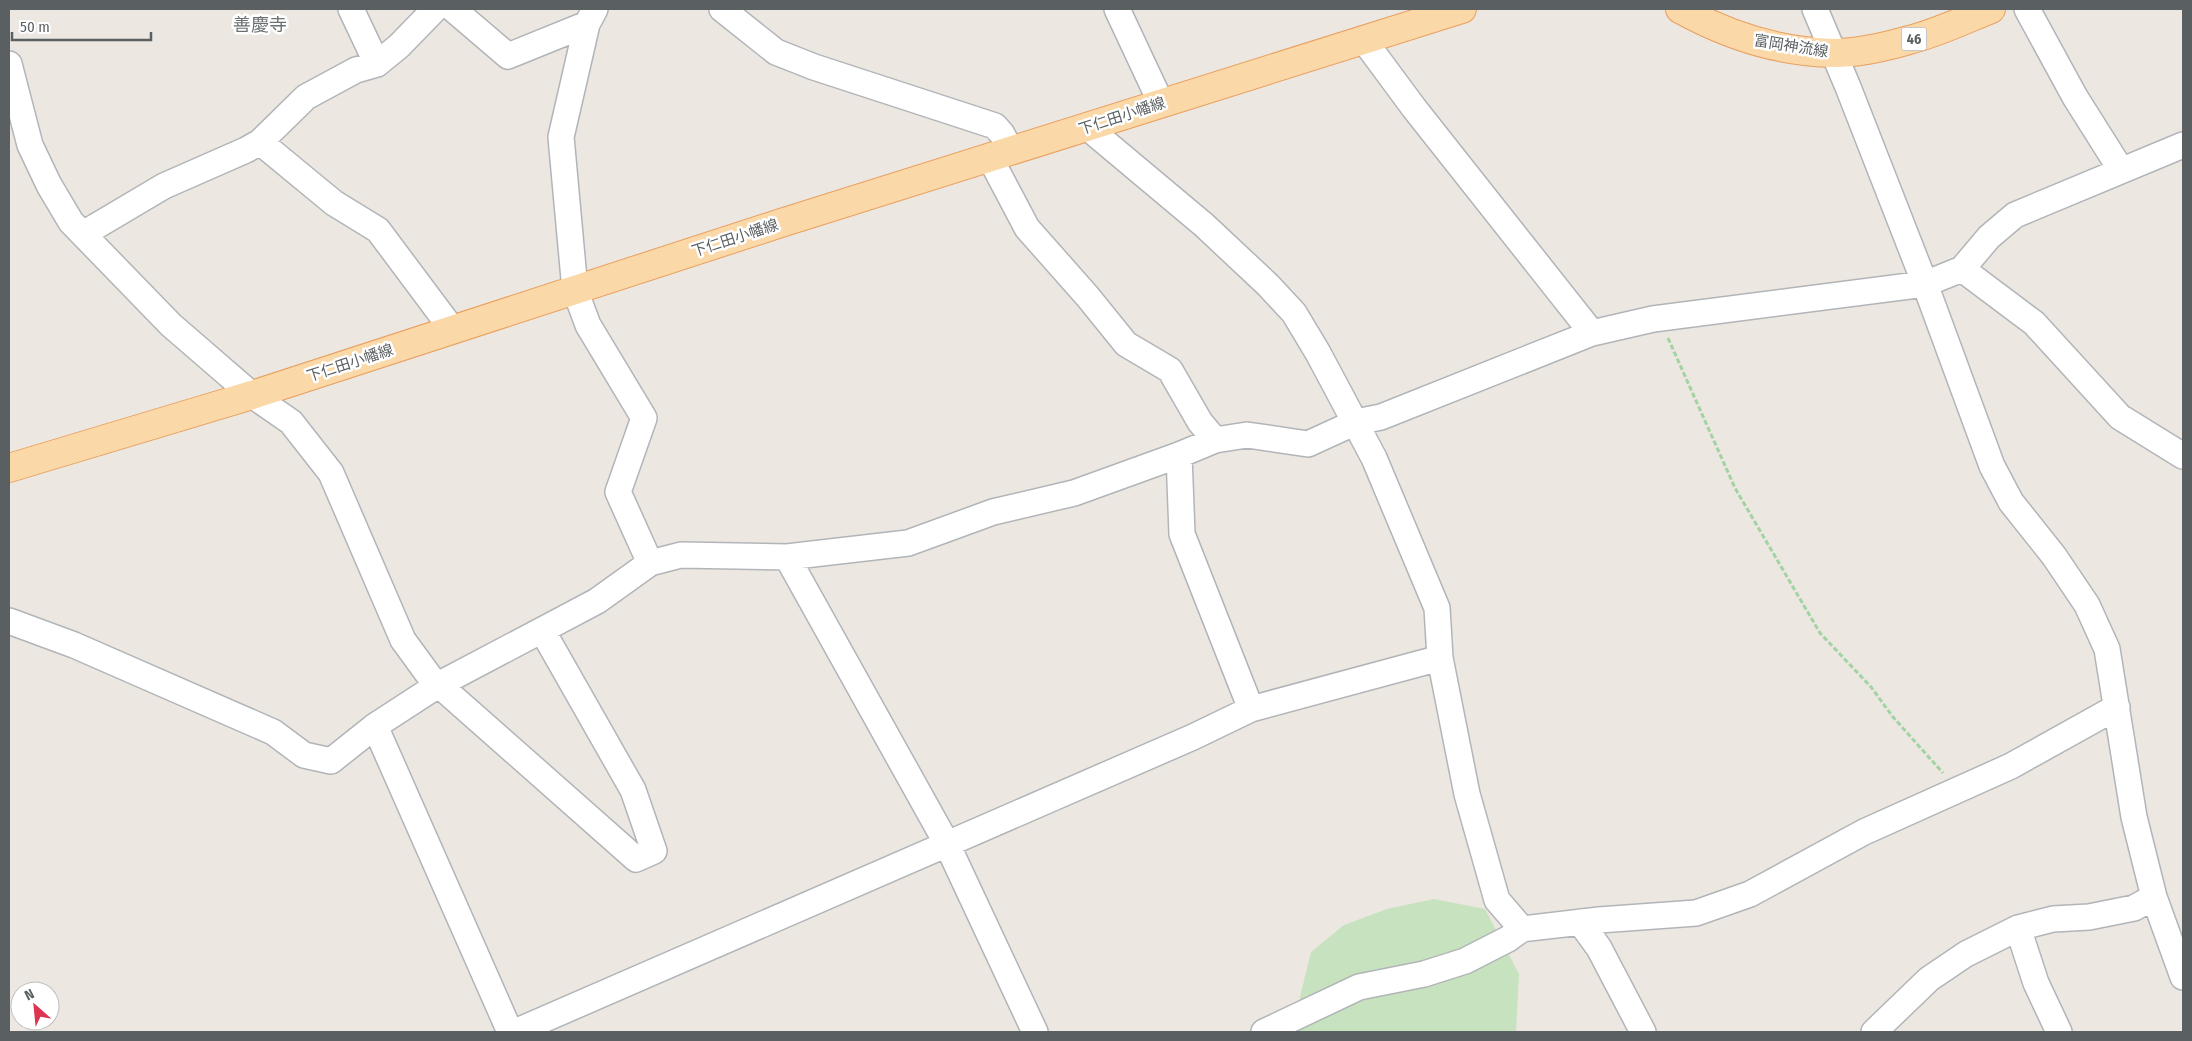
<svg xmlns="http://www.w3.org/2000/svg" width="2192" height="1041" viewBox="0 0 2192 1041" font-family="'Fira Sans Condensed','Noto Sans JP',sans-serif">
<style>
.green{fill:#c7e2be}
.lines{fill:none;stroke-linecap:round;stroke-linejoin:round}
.minor-casing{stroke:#b2b5b8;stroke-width:28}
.major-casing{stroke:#e99f5d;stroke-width:30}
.path{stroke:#a2d3a3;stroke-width:3;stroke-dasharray:5 2.5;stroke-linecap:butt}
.minor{stroke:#fff;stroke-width:25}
.major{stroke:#fad8a8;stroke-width:28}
.labels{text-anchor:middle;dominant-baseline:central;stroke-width:5;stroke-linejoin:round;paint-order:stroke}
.shield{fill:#fff;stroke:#8c8f90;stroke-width:1}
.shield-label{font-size:14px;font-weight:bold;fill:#5a5f61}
.street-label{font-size:15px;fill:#5a5f61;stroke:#fff}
.quarter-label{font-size:18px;fill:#6b7173;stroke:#fff}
</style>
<rect width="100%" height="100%" fill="#ece7e1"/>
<!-- green -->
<path class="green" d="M1434 899 1485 909 1519 974 1516 1032H1299L1300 997 1311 952 1344 925 1387 909Z"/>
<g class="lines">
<defs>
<path id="minor" d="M351 9 377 64
M453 9 508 56 587 24
M595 9 587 24 561 137 575 290 588 325 644 418 618 492 650 563
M722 9 776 52 814 67 995 126 1002 134 1011 151
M1117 9 1161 103
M1815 9 1848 87 1925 284 1992 466 2011 502 2054 556 2087 605 2107 649 2134 817 2154 897 2183 977
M2027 9 2075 97 2121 170
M1363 39 1414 108 1592 333
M9 64 30 145 49 185 71 222 171 325 252 395 291 422 331 473 403 640 430 677 636 859 654 851 633 790 542 630
M1087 127 1204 225 1268 285 1294 313 1318 353 1374 458 1437 608 1440 658 1467 794 1497 900 1522 929
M260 142 334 203 378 230 452 329
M990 158 1027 228 1088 297 1126 344 1170 370 1200 422 1215 440
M83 234 164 186 246 150 260 142 306 97 356 70 377 64 399 46 435 9
M1962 269 2034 323 2120 417 2183 456
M1179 455 1182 534 1251 709
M787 557 947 844 1035 1032
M9 621 74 645 273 732 304 755 331 761 375 726 438 685 597 601 650 563 681 555 787 557 908 543 993 512 1074 493 1179 455 1215 440 1247 435 1308 444 1356 422 1381 417 1592 333 1653 319 1925 284 1962 269 1989 237 2015 215 2183 145
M375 726 510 1032
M1580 922 1599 948 1643 1032
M2018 928 2036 983 2059 1032
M515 1032 1193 737 1251 709 1440 658
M1264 1032 1359 987 1424 974 1465 961 1508 939 1522 929 1599 920 1696 913 1750 894 1864 832 2011 766 2117 707
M1874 1032 1929 979 1966 954 2018 928 2053 919 2089 917 2134 908 2154 897"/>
<path id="major" d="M1680 9C1727 35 1779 52 1833 53 1857 53 1885 47 1909 40 1937 33 1964 20 1991 9
M9 468 252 395 781 223 1462 9"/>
</defs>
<!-- minor casing -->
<use href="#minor" class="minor-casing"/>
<!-- major casing -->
<use href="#major" class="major-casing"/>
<!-- path -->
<path class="path" d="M1668 338 1735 488 1820 633 1871 687 1893 717 1943 773"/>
<!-- minor -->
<use href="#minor" class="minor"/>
<!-- major -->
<use href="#major" class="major"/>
</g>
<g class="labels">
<!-- shield labels -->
<rect class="shield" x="1901.5" y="27.5" width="25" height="23" rx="4"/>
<g class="shield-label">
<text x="1914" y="39">46</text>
</g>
<!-- street labels -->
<g class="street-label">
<text transform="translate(1791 46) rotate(9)">富岡神流線</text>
<text transform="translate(1122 116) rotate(-18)">下仁田小幡線</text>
<text transform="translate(735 238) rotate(-18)">下仁田小幡線</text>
<text transform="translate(350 363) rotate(-18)">下仁田小幡線</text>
</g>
<!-- quarter labels -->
<g class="quarter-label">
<text x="260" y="25">善慶寺</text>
</g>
</g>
<!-- border -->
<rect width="2192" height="1041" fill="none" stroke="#5a5f61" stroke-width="20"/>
<!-- north arrow -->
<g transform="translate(35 1006) rotate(333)"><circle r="24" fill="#ffffff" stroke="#bdbfc0"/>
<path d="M0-4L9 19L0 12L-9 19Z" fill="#df3451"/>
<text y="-8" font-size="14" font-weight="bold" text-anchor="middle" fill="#5a5f61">N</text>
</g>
<!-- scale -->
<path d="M12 32v8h139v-8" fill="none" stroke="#5a5f61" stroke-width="2.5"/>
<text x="20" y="32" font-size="15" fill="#5a5f61" stroke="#ffffff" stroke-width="4" paint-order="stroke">50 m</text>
</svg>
